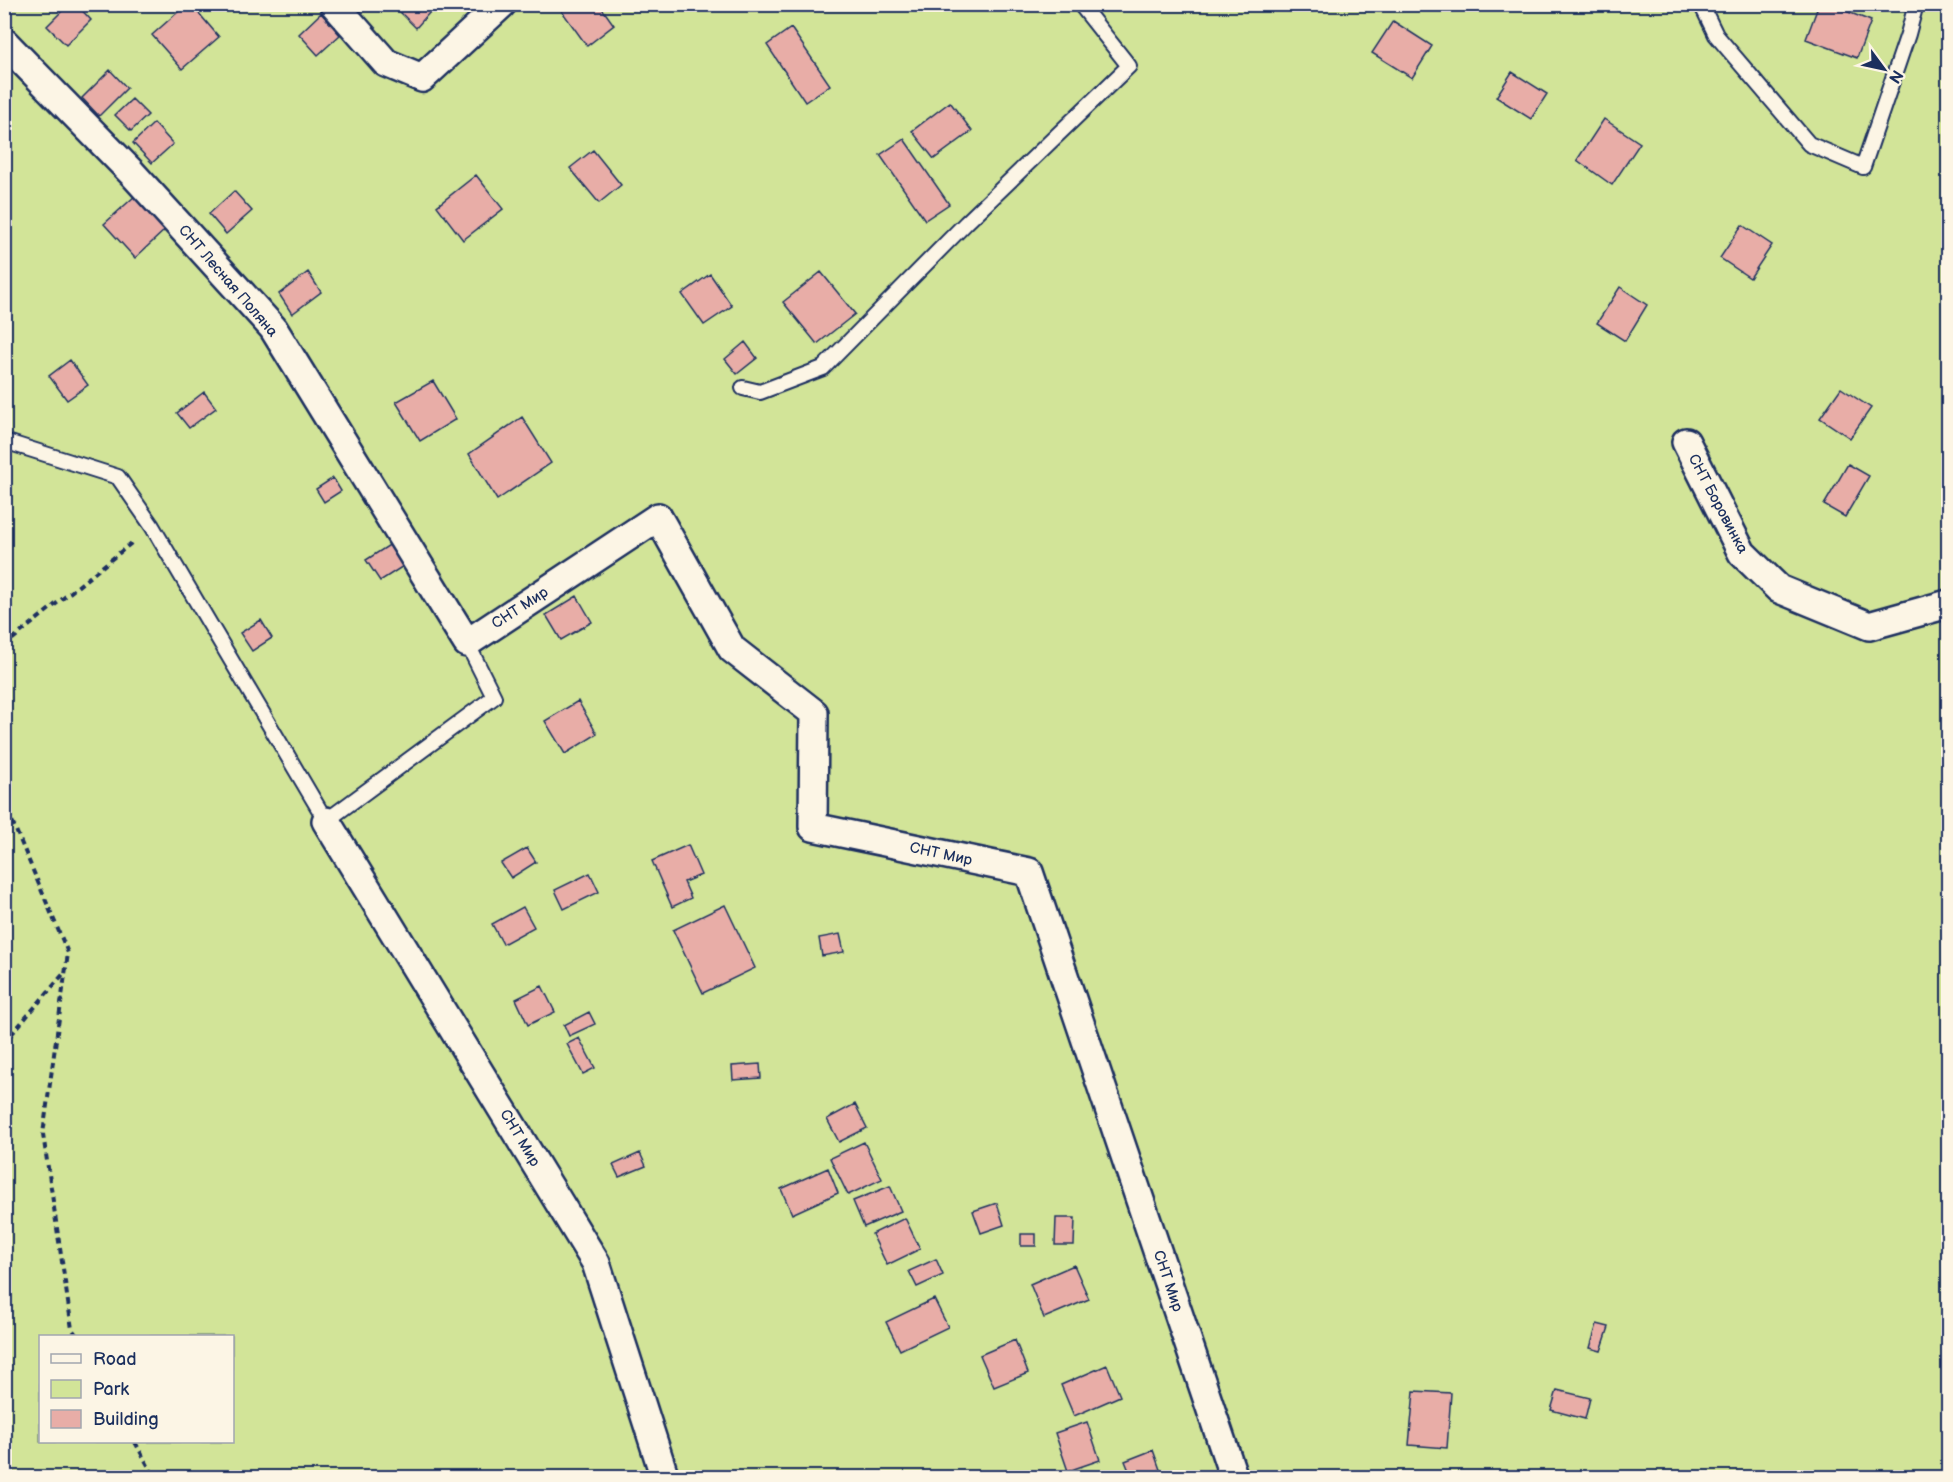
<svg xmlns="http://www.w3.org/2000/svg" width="1953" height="1482" viewBox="0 0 1953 1482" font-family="'Balsamiq Sans',sans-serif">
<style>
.green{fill:#d2e498;stroke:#768a7b;stroke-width:1.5;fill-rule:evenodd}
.building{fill:#e8ada7;stroke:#1b2f5e;stroke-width:1.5}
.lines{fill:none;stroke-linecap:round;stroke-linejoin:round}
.lane-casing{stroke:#1b2f5e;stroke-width:18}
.street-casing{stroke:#1b2f5e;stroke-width:32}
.path{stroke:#1b2f5e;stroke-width:4;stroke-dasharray:6 4.5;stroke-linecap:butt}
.lane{stroke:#fcf5e5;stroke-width:14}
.street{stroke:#fcf5e5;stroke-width:27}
.labels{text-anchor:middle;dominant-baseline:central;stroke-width:4.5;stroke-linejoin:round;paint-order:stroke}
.street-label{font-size:15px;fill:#1b2f5e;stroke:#fcf5e5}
</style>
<rect width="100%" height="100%" fill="#fcf5e5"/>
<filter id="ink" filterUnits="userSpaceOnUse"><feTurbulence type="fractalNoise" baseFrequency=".0167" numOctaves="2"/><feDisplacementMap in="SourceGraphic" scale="12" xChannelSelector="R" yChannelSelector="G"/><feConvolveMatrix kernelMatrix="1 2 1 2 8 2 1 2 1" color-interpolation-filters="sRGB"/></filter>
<g filter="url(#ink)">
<!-- green -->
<path class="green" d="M5 5H1948V1477L5 1478ZM40 1336H232V1442H40Z"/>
<!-- building -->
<path class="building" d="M69 4H76L91 20 66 45 47 26Z
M187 4H191L219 37 182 69 152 35Z
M437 4 416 28 393 5V4Z
M569 4H599L614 25 587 46 561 10Z
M1819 4H1828L1871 21 1857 58 1806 39Z
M321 13 340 35 318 55 299 34Z
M1393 21 1432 46 1412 78 1372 53Z
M791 28 830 85 805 102 767 45Z
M110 70 127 88 99 116 82 98Z
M1512 72 1547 94 1531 119 1496 97Z
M132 99 148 115 131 131 115 115Z
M950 102 972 131 934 159 912 131Z
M1604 119 1640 143 1612 185 1577 160Z
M154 123 173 144 152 163 133 143Z
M904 139 949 204 925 220 880 155Z
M593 150 621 185 599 203 570 168Z
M476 175 503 209 463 240 437 206Z
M234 191 252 211 226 234 209 214Z
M135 196 166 229 135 258 104 224Z
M1742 225 1772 245 1750 278 1720 258Z
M308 272 321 292 292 314 279 294Z
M821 272 855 314 817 344 783 302Z
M710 274 732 306 704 325 682 294Z
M1620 287 1647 305 1625 341 1597 323Z
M745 342 757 358 737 374 725 359Z
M70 360 88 385 67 400 49 376Z
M433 381 456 419 420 441 396 402Z
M1841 388 1871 408 1850 438 1820 418Z
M204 392 216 408 189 428 177 413Z
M522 417 551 463 497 500 469 454Z
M1848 464 1869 476 1845 517 1824 505Z
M333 478 341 491 324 502 316 489Z
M394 542 408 563 380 581 366 560Z
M577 596 592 622 561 640 546 615Z
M261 620 272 638 252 651 240 633Z
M578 701 597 734 565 754 545 721Z
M688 845 701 875 684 882 691 898 672 907 652 861Z
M527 848 536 862 511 878 501 863Z
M590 873 599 892 564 909 555 890Z
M725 905 755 968 703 993 673 930Z
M523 907 534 927 503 944 492 924Z
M840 934 844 952 822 956 819 938Z
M542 986 555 1012 528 1025 516 999Z
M589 1012 595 1024 569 1036 564 1025Z
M579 1038 595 1068 583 1074 567 1044Z
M760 1064 761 1078 733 1080 732 1066Z
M855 1104 867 1128 839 1142 827 1119Z
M864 1142 882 1179 848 1195 830 1158Z
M640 1153 646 1166 619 1177 613 1165Z
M828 1168 838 1193 792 1214 781 1189Z
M890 1186 901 1211 864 1227 853 1201Z
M997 1203 1004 1225 981 1233 973 1211Z
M905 1218 920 1249 887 1265 872 1234Z
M1056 1218H1075L1074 1245H1055Z
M1021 1234H1036V1246H1021Z
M936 1259 943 1275 917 1287 909 1271Z
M1074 1265 1089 1299 1044 1318 1030 1284Z
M934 1299 948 1327 900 1350 886 1322Z
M1597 1324 1609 1327 1601 1351 1590 1348Z
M1015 1340 1028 1373 994 1387 980 1355Z
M1107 1365 1120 1396 1074 1416 1061 1385Z
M1557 1390 1590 1398 1585 1419 1551 1410Z
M1414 1391 1451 1393 1447 1448 1409 1445Z
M1087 1422 1100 1460 1068 1471 1055 1433Z
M1153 1450 1163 1478H1132L1125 1461Z"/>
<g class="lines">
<defs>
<path id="lane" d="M1701 4 1716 35 1809 144 1863 167 1908 34 1916 4
M743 388 760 392 823 368 966 223 1129 66 1080 4
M4 441 118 477 152 526 326 821 494 697 467 643"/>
<path id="street" d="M334 4 386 63 422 78 502 4
M4 42 132 173 273 328 467 643 658 517 732 649 814 713 813 827 1029 872 1234 1478
M1686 442 1742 553 1779 589 1869 626 1948 604
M326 821 596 1263 665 1478"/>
</defs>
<!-- lane casing -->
<use href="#lane" class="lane-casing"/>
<!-- street casing -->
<use href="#street" class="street-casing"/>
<!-- path -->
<path class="path" d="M4 646 134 541
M4 802 68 953 43 1134 72 1329 77 1336
M4 1043 65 972
M135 1442 155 1478"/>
<!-- lane -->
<use href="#lane" class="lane"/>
<!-- street -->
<use href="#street" class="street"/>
</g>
</g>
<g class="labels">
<!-- street labels -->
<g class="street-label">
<text transform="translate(228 281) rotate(49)">СНТ Лесная Поляна</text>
<text transform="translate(1718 504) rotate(62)">СНТ Боровинка</text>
<text transform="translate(520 608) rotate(-33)">СНТ Мир</text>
<text transform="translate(941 854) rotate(12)">СНТ Мир</text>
<text transform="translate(520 1138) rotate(59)">СНТ Мир</text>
<text transform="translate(1168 1281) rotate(71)">СНТ Мир</text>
</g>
</g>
<!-- margin -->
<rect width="1953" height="1482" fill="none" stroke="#fcf5e5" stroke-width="24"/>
<rect x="12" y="12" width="1929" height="1458" fill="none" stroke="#1b2f5e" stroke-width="2" filter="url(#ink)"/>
<!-- legend -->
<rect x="39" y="1335" width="195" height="108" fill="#fcf5e5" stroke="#a2a6af" stroke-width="1.5"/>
<rect x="51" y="1354" width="30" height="9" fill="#fcf5e5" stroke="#a2a6af" stroke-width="1.5"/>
<text x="93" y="1365" font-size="18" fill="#1b2f5e">Road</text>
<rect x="51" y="1380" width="30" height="18" fill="#d2e498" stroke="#a2a6af" stroke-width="1.5"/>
<text x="93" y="1395" font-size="18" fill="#1b2f5e">Park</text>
<rect x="51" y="1410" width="30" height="18" fill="#e8ada7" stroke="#a2a6af" stroke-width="1.5"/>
<text x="93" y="1425" font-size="18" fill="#1b2f5e">Building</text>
<!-- north arrow -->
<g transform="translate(1884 69) rotate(123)" stroke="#fcf5e5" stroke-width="4.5" paint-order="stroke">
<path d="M0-4.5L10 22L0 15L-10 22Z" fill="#1b2f5e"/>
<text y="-9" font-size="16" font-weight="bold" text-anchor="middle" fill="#1b2f5e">N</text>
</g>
</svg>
